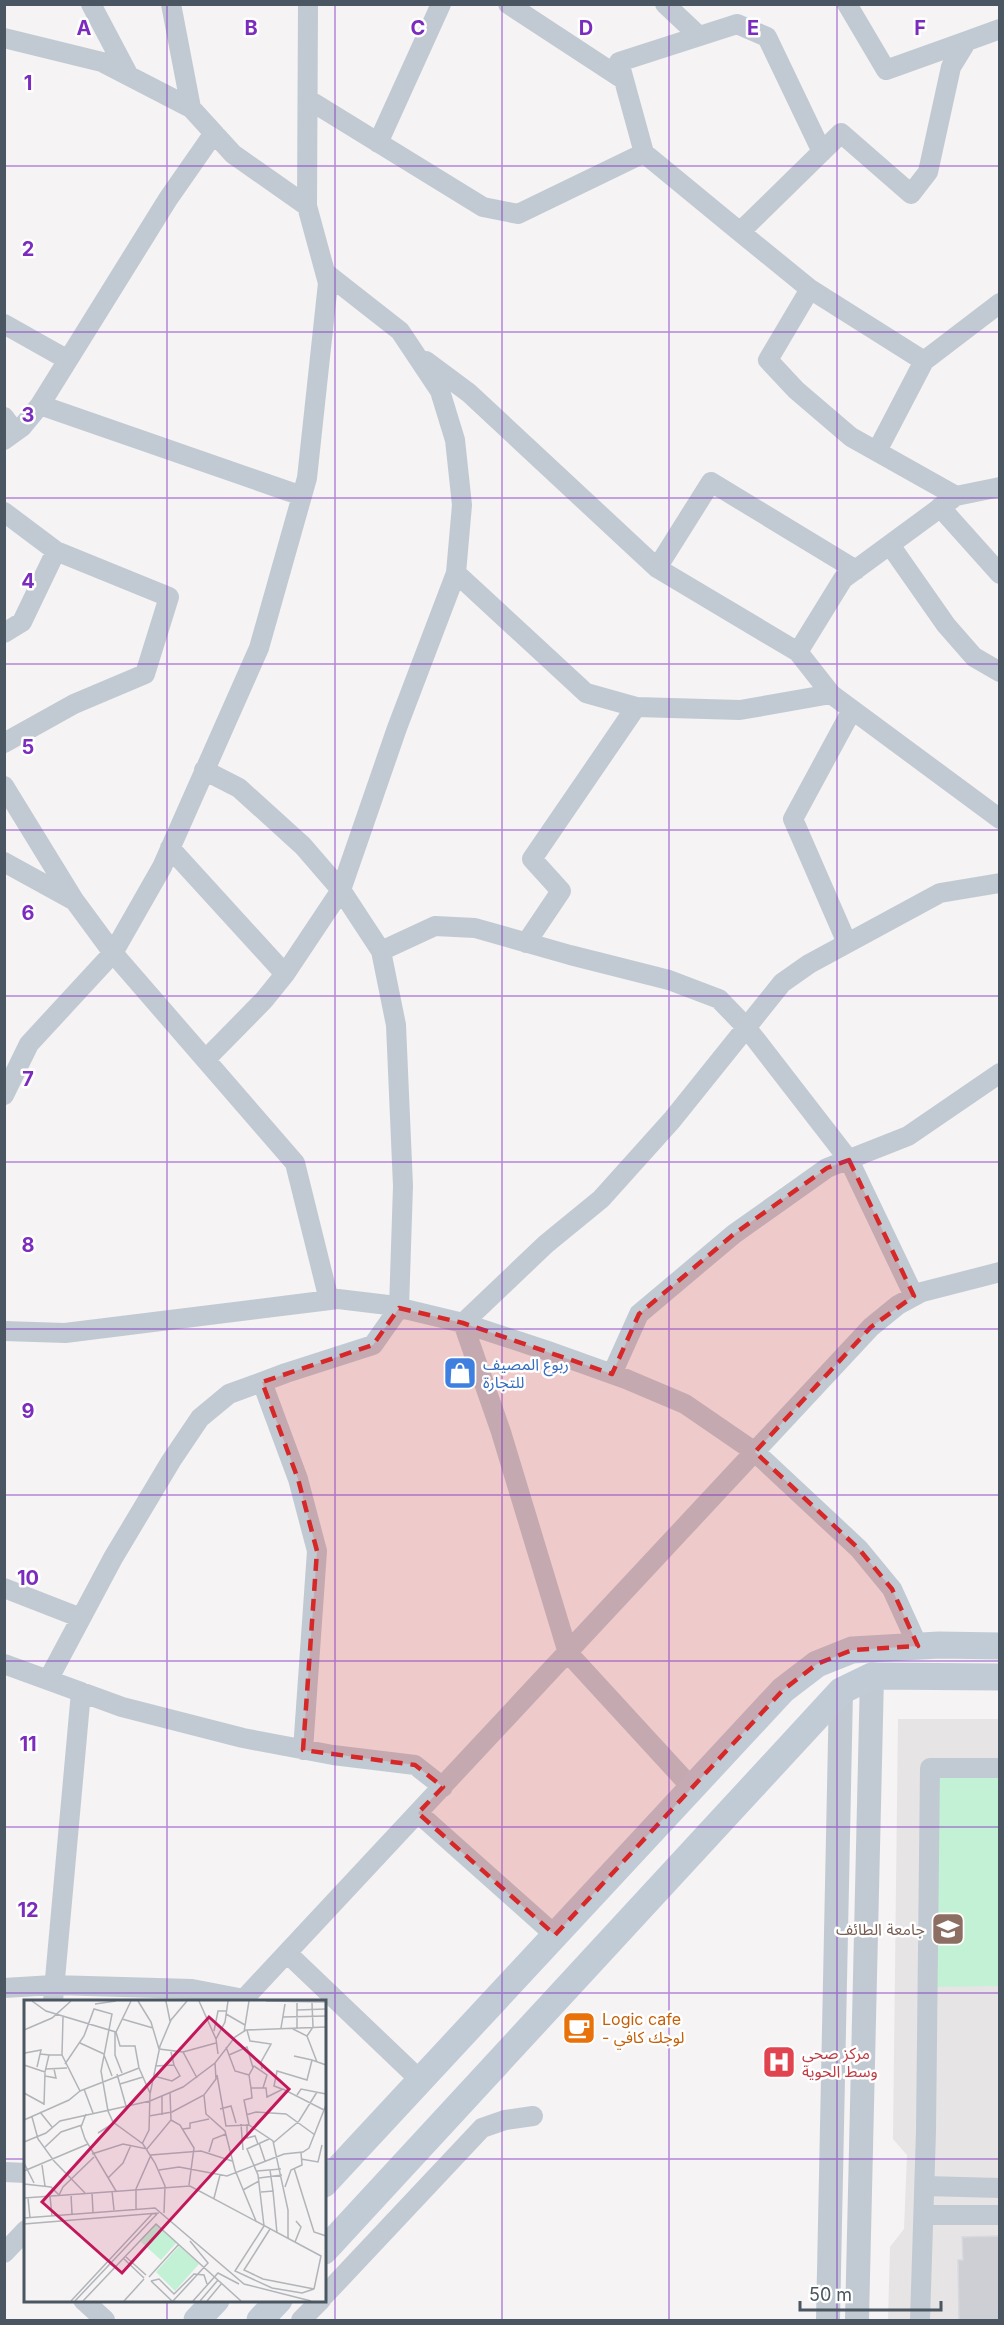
<svg xmlns="http://www.w3.org/2000/svg" width="1004" height="2325" viewBox="0 0 1004 2325" font-family="Inter,'Noto Sans Arabic',sans-serif">
<style>
.education{fill:#e6e4e5}
.green{fill:#c3f1d5}
.building{fill:#cdcfd5;stroke:#d7d9de;stroke-width:1.5}
.lines{fill:none;stroke-linecap:round;stroke-linejoin:round}
.minor{stroke:#c1cad2;stroke-width:20}
.tertiary{stroke:#c1cad2;stroke-width:24}
.secondary{stroke:#c1cbd6;stroke-width:27}
.marked{fill:#d62828;fill-opacity:0.2;stroke:#d62828;stroke-width:4.5;stroke-dasharray:12 8;stroke-linejoin:round}
.grid{fill:none;stroke:#7b2cbf;stroke-width:1.5;stroke-opacity:0.55}
.labels{text-anchor:middle;dominant-baseline:central;stroke-width:5;stroke-linejoin:round;paint-order:stroke}
.shop-label{font-size:16px;fill:#366cbe;stroke:#fff;text-anchor:start}
.education-label{font-size:16px;fill:#785e54;stroke:#fff;text-anchor:end}
.food-label{font-size:16px;fill:#c56008;stroke:#fff;text-anchor:start}
.health-label{font-size:16px;fill:#be3a42;stroke:#fff;text-anchor:start}
.inset-road{fill:none;stroke:#b1b4b9;stroke-width:1.5}
.view{fill:#c2185b;fill-opacity:0.15;stroke:#c2185b;stroke-width:3}
.inset-edge{fill:none;stroke:#4a5661;stroke-width:3}
.grid-label{font-size:20px;text-anchor:middle;font-weight:bold;fill:#7b2cbf;stroke:#fff;stroke-width:5;stroke-linejoin:round;paint-order:stroke}
</style>
<rect width="100%" height="100%" fill="#f5f3f3"/>
<!-- education -->
<path class="education" d="M898 1719H999V2320H888L890 2247 904 2229 907 2155 893 2139Z"/>
<!-- green -->
<path class="green" d="M999 1767V1986L928 1987 930 1768Z"/>
<!-- building -->
<path class="building" d="M999 2236V2320H959L958 2260H963L962 2237Z"/>
<g class="lines">
<!-- minor -->
<path class="minor" d="M91 4 129 76
M171 4 191 108
M508 4 624 80
M665 4 699 36
M847 4 886 70 967 41
M4 38 102 62 191 108 233 154 307 206
M309 100 483 207 518 214 644 153
M378 143 441 4
M822 152 767 37 737 24 619 62 644 153 740 232 841 133 911 194 928 172 951 67 967 41 1000 29
M740 232 810 289 768 360 796 390 851 437 956 496
M810 289 924 361
M4 324 68 360
M426 361 469 393 657 568 798 652 843 579 956 496 1000 487
M40 405 168 199 214 133
M4 417 15 432
M4 440 22 427 40 405 302 496
M877 451 924 361 1000 303
M940 507 1000 574
M4 512 56 551 22 622 4 633
M890 545 946 625 974 657 1000 672
M657 568 711 482 856 570
M456 573 586 693 636 707 740 710 831 694 1000 819
M798 652 831 694
M4 743 74 704 145 674 169 597 56 551
M4 786 74 900 113 953 295 1163 329 1300
M170 848 285 974
M4 862 73 900
M526 943 561 891 532 859 636 707
M847 943 793 819 852 710
M381 951 435 926 475 928 570 955 669 980 719 999 746 1027 849 1160 914 1296
M206 1059 264 1000 285 974 341 890 397 728 456 573 462 505 455 440 440 391 400 331 326 273
M4 1095 29 1044 113 953 162 867 259 648 307 478 328 283 307 206 308 4
M4 1331 65 1333 338 1299 388 1305 463 1323 545 1350 626 1379 685 1404 755 1452 859 1549 892 1589 918 1646
M612 1374 639 1314 734 1234 827 1168 908 1136 1000 1073
M262 1382 298 1479 317 1551 303 1750
M4 1588 81 1618
M4 1664 122 1707 243 1738 333 1755 415 1765 443 1787
M48 1680 113 1558 171 1461 200 1418 229 1394 286 1373 373 1345 399 1308 403 1186 396 1025 381 951 341 890 303 846 239 788 204 770
M692 1788 568 1653 501 1432 463 1323 546 1244 601 1199 672 1120 782 983 809 964 940 893 1000 883
M418 1813 555 1935
M287 1953 420 2080
M4 1988 53 1985 192 1989 244 1999
M53 2001 81 1692
M242 2001 871 1327 898 1305 922 1292 1000 1272
M4 2172 26 2173
M925 2186 1000 2188
M924 2215H1000
M4 2253 26 2230
M324 2296 482 2128 505 2120 533 2116
M83 2300 105 2320
M301 2320 321 2300
M920 2320 926 2131 930 1768H1000"/>
<!-- tertiary -->
<path class="tertiary" d="M828 2320 841 1691
M857 2320 872 1676"/>
<!-- secondary -->
<path class="secondary" d="M324 2184 783 1690 817 1664 852 1650 939 1645 1000 1646
M324 2251 841 1691 872 1676 1000 1677
M197 2320 216 2300
M260 2320 279 2300"/>
</g>
<!-- marked area -->
<path class="marked" d="M849 1160 914 1296 871 1327 755 1452 859 1549 892 1589 918 1646 852 1650 817 1664 783 1690 555 1935 418 1813 443 1787 415 1765 303 1750 317 1551 298 1479 262 1382 373 1345 399 1308 463 1323 612 1374 639 1314 734 1234 827 1168Z"/>
<!-- grid -->
<path class="grid" d="M167 4V2001M335 4V2320M502 4V2320M669 4V2320M837 4V2320M4 166H1000M4 332H1000M4 498H1000M4 664H1000M4 830H1000M4 996H1000M4 1162H1000M4 1329H1000M4 1495H1000M4 1661H1000M4 1827H1000M4 1993H1000M4 2159H26M324 2159H1000M167 2300V2320"/>
<!-- icons -->
<defs>
<symbol id="shop-square" viewBox="-11 -11 22 22"><rect x="-9" y="-9" width="18" height="18" rx="4" fill="#3f7fe0" stroke="#fff"/><path d="M-5-2.5h2.3a2.7 3.5 0 0 1 5.4 0H5L5.5 6h-11ZM-1.5-2.5h3a1.5 2.3 0 0 0-3 0Z" fill="#fff"/></symbol>
<symbol id="university-square" viewBox="-11 -11 22 22"><rect x="-9" y="-9" width="18" height="18" rx="4" fill="#8d6e63" stroke="#fff"/><path d="M0-5L7-2L0 1L-7-2ZM-4 1L0 2.5L4 1V4Q0 6-4 4Z" fill="#fff"/></symbol>
<symbol id="cafe-square" viewBox="-11 -11 22 22"><rect x="-9" y="-9" width="18" height="18" rx="4" fill="#e8710a" stroke="#fff"/><path d="M-5.5-4.5H6V0H3Q3 3.5 0 3.5H-2.5Q-5.5 3.5-5.5 0ZM3-3.2v2h1.7v-2ZM-6 4.5H4V6H-6Z" fill="#fff"/></symbol>
<symbol id="hospital-square" viewBox="-11 -11 22 22"><rect x="-9" y="-9" width="18" height="18" rx="4" fill="#e0444e" stroke="#fff"/><path d="M-5-5h3v3.5h4V-5h3V5h-3V1.5h-4V5h-3Z" fill="#fff"/></symbol>
</defs>
<g fill-rule="evenodd">
<use href="#shop-square" x="441" y="1354" width="38" height="38"/>
<use href="#university-square" x="929" y="1910" width="38" height="38"/>
<use href="#cafe-square" x="560" y="2009" width="38" height="38"/>
<use href="#hospital-square" x="760" y="2043" width="38" height="38"/>
</g>
<g class="labels">
<!-- shop labels -->
<g class="shop-label">
<text x="483" y="1364">ربوع المصيف<tspan x="483" dy="18">للتجارة</tspan></text>
</g>
<!-- education labels -->
<g class="education-label">
<text x="925" y="1929">جامعة الطائف</text>
</g>
<!-- food labels -->
<g class="food-label">
<text x="602" y="2019">Logic cafe<tspan x="602" dy="18">- لوجك كافي</tspan></text>
</g>
<!-- health labels -->
<g class="health-label">
<text x="802" y="2053">مركز صحي<tspan x="802" dy="18">وسط الحوية</tspan></text>
</g>
</g>
<!-- overview -->
<g transform="translate(24 2000)">
<rect width="302" height="302" fill="#f5f3f3"/>
<path d="M132 224 153 242 137 260 116 241ZM155 246 175 264 151 291 132 272Z" fill="#c3f1d5"/>
<path class="inset-road" d="M8 1 22 11 92 32 107 1M114 1 127 22 135 49 159 52 173 78M142 1 146 21M175 1 192 39 194 54M242 1 302 2M273 3V28M71 4 92 1M273 10 302 9M202 14 221 25M259 17 302 16M98 19 129 28M257 28 261 4M269 29 283 36 293 62M0 30 28 18 47 1M223 30 226 41 247 44 237 62 238 69M190 31 194 11H202M91 32V55L98 73M92 32 96 46H111L115 68M220 32 225 1M283 36 289 27 288 3M192 39 201 22 204 1M56 43 80 54M202 47 211 71 225 75M159 52 192 43M1 53 17 50 13 67M25 55H38L39 17M38 55 56 91 115 68 126 93M80 55 88 76M205 55 223 47 229 68M270 56 288 60M41 64 60 36 70 9 88 14 77 71 84 111 89 122 119 144 131 163 141 186 140 213M0 65 21 72 25 55 16 54M131 66 150 65 147 52M22 69 43 68M93 74 102 106M193 75 202 126 225 125 249 141 264 210V239M21 76 32 78 30 69M130 76 148 81 156 76 150 65M96 84 119 77M239 88 243 75 230 66 225 75 227 88H242L243 97 259 89 300 110M60 89 69 113M258 89 250 86 253 71 283 80 288 60 302 65M0 93 20 104M180 95 182 114 201 131 211 170 232 221M273 95 277 89 302 94M138 96V115M20 105 21 73M196 109 207 106 212 123M16 112 28 127M62 114 57 127 61 139 92 191M222 115 232 112 262 114 291 135M125 116 148 112 180 95 192 79 191 63M8 117 14 139 30 161 61 193M0 120 45 100 56 91M147 120 156 125 170 148 165 185M217 124 219 150M223 124V138L231 136 234 144M225 125 220 100 228 98 227 88M159 129 166 128V123L185 119M74 133 90 123M245 139 223 149 234 175 240 226 211 271 248 288 278 293 290 289M0 142 22 133 36 121 126 101 159 87 191 63 211 37 222 30 302 27M235 143 241 161M249 143 275 121 293 92M118 144 125 130 126 94 136 46 147 20 163 1M21 147 37 132 58 125M185 152 189 139 202 134M68 154 99 144 123 149 147 120 146 93M277 159 294 162 298 145M0 163 10 183M18 165 21 186M270 168 290 232 302 236M135 170 155 167 203 176 260 154 279 152 285 148 302 105M246 170 249 191M0 171 64 144M233 171 257 169M84 178 99 163 107 145M235 178 258 175M0 184 27 187 35 195 39 187 70 157M261 187 267 170 278 165 277 152M219 190 235 181M88 191 90 210M237 192 249 191 253 233M68 193 69 212M47 194 48 214M26 196 28 216M0 198 166 186 297 256 290 289M4 198 6 218M190 198 196 175M112 209V189L127 155 177 151 208 161M0 218 131 208 220 284 287 301M0 224 135 213M246 229 220 270 239 279 290 289M271 242 277 227 272 221M102 257 122 275M100 259 120 278M125 277 155 244M127 281 135 279 150 294 170 274 180 275 183 284M127 281 148 301M47 301 128 214M51 301 133 214M59 301 132 224 217 301M100 301 120 279M149 301 184 263 166 241M169 301 194 273 215 284M176 301 194 280M183 301 198 283"/>
<path class="view" d="M185 17 265 89 98 273 18 202Z"/>
<rect width="302" height="302" class="inset-edge"/>
</g>
<g class="grid-label">
<text x="84" y="35">A</text>
<text x="251" y="35">B</text>
<text x="418" y="35">C</text>
<text x="586" y="35">D</text>
<text x="753" y="35">E</text>
<text x="920" y="35">F</text>
<text x="28" y="90">1</text>
<text x="28" y="256">2</text>
<text x="28" y="422">3</text>
<text x="28" y="588">4</text>
<text x="28" y="754">5</text>
<text x="28" y="920">6</text>
<text x="28" y="1086">7</text>
<text x="28" y="1252">8</text>
<text x="28" y="1418">9</text>
<text x="28" y="1585">10</text>
<text x="28" y="1751">11</text>
<text x="28" y="1917">12</text>
</g>
<!-- border -->
<rect width="1004" height="2325" fill="none" stroke="#4a5661" stroke-width="12"/>
<!-- scale -->
<path d="M800 2301v9h141v-9" fill="none" stroke="#4a5661" stroke-width="3"/>
<text x="809" y="2301" font-size="18" fill="#4a5661" stroke="#ffffff" stroke-width="4.5" paint-order="stroke">50 m</text>
</svg>
